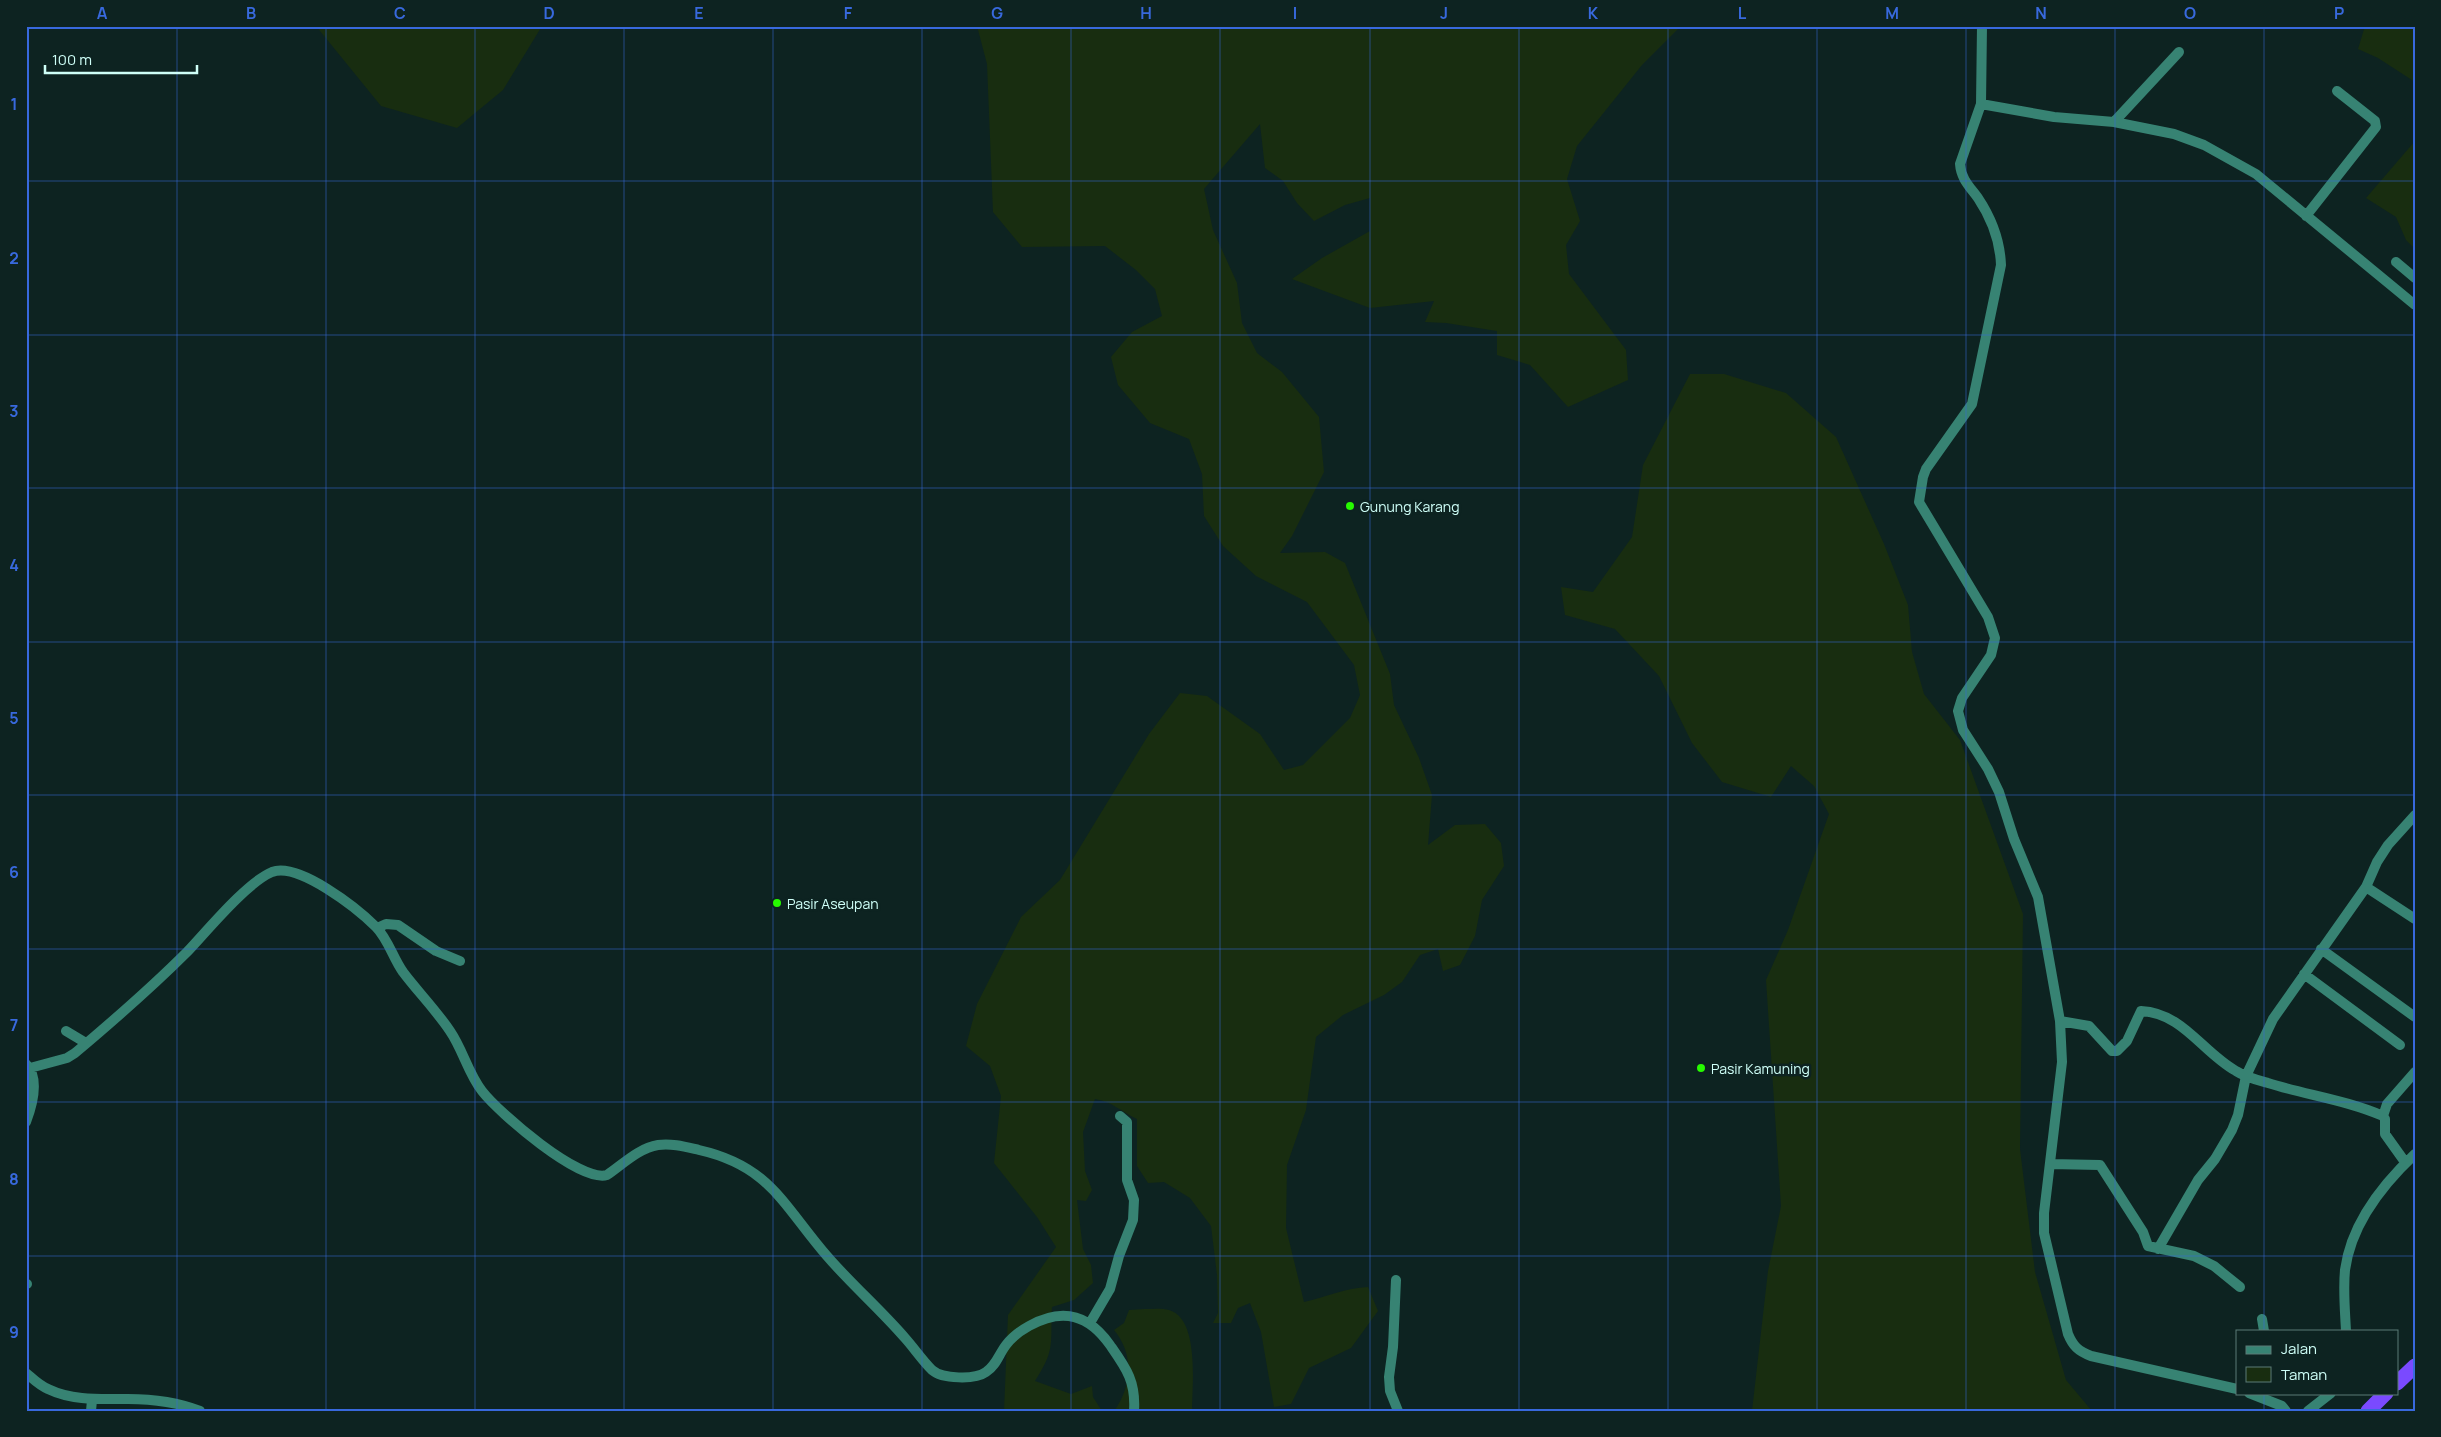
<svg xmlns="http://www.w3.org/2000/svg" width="2441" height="1437" viewBox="0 0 2441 1437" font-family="Manrope,sans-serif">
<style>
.green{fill:#182d10}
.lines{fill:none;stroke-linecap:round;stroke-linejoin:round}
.minor{stroke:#378373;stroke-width:10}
.highway{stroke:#7a4aff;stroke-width:15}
.grid{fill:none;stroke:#3869dd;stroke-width:1;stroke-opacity:0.55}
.poi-dot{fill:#26fa00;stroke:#0d2321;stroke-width:2}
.labels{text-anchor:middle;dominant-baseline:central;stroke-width:5;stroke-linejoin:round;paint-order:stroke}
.poi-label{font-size:14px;fill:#cffff8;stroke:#0d2321;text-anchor:start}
.neatline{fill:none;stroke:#3869dd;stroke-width:2}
.grid-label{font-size:16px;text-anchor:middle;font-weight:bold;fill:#3869dd}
</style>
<rect width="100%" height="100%" fill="#0d2321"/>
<!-- green -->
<path class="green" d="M316 26H542L503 90 457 128 381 106Z
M977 26H1681L1642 65 1577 146 1567 179 1580 221 1566 245 1569 274 1626 350 1628 380 1568 407 1530 365 1497 355V331L1446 323 1425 322 1434 301 1370 308 1292 279 1322 258 1370 231V198L1345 205 1314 221 1297 203 1283 181 1265 168 1260 124 1204 189 1213 230 1237 283 1242 323 1257 353 1282 372 1319 417 1324 472 1292 536 1280 553 1325 552 1345 563 1390 674 1394 705 1419 758 1432 795 1428 845 1455 825 1485 824 1501 843 1504 866 1482 900 1475 936 1460 965 1443 971 1438 949 1420 955 1402 982 1384 995 1343 1015 1316 1037 1306 1110 1287 1165 1286 1228 1304 1302C1326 1297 1346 1288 1368 1287L1378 1311 1351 1348 1309 1368 1291 1404 1274 1407 1261 1332 1250 1303 1238 1308 1231 1323H1213L1218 1313 1217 1275 1211 1226 1190 1198 1164 1182 1148 1183 1137 1166V1119C1122 1112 1111 1101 1095 1099L1083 1132 1085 1171 1092 1190 1086 1201 1077 1200 1083 1249 1091 1265 1093 1283 1074 1300 1052 1307C1050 1343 1056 1349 1035 1381L1071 1394 1092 1386 1093 1397 1102 1411H1004L1008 1315 1056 1247 1037 1217 994 1163 1001 1096 990 1066 966 1046 977 1004 1021 917 1060 880 1149 734 1180 693 1207 696 1260 734 1284 770 1303 765 1350 718 1360 695 1354 665 1307 602 1256 576 1223 546 1204 516 1202 474 1189 439 1150 423 1118 385 1111 357 1132 332 1162 316 1155 289 1136 270 1105 246 1022 247 993 212 987 64Z
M2365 26H2415V82L2378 58 2358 49Z
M2415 141V249L2406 240 2396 217 2366 198Z
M1690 374H1724L1786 393 1836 437 1884 544 1908 605 1912 652 1924 694 1960 740 2023 914 2020 1149 2035 1272 2066 1380 2092 1411H1752L1768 1271 1781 1206 1766 980 1788 930 1829 814 1814 786 1791 766 1771 797 1722 782 1692 743 1659 676 1615 629 1565 615 1561 587 1593 592 1632 537 1643 465Z
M1145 1309C1153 1309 1162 1308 1169 1310 1200 1319 1192 1386 1192 1411H1107L1115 1410C1132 1385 1134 1354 1114 1330L1124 1323 1129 1310Z"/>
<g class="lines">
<!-- minor -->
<path class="minor" d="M1982 26 1981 104 1960 164C1961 179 1970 187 1978 198 1992 219 2000 240 2001 265L1972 404 1926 469 1923 477 1919 502 1988 617 1995 638 1991 655 1962 698 1958 711 1963 730 1988 769 1999 792 2014 839 2038 897 2060 1021 2062 1062 2044 1213V1233L2068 1334C2073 1346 2078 1351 2091 1356L2237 1389
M1981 104 2054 117 2114 122 2174 134 2204 145 2256 174 2415 305
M2114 122 2179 52
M2306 216 2376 127 2375 121 2337 91
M2396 262 2415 278
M2366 887 2415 919
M377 928 386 924 398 925 436 951 460 961
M2321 949 2415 1017
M2304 974 2400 1045
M2060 1021 2089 1026 2112 1051H2117L2127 1041 2141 1011C2183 1013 2202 1052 2236 1071 2245 1077 2257 1080 2268 1083 2306 1095 2346 1100 2383 1116L2385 1119V1134L2405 1162
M66 1031 86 1043
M26 1064C40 1078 32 1106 26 1122
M30 1068 67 1058 75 1053C113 1021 152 987 187 952 207 931 246 883 272 872 299 862 358 909 376 927 388 939 393 958 403 972 418 992 436 1010 450 1031 463 1050 468 1073 482 1091 499 1113 580 1183 607 1175 623 1164 639 1148 658 1145 672 1143 686 1147 699 1150 770 1166 783 1205 827 1256 851 1284 880 1309 905 1338 914 1348 922 1360 932 1370 942 1379 975 1380 986 1372 996 1366 999 1354 1006 1345 1012 1337 1020 1331 1029 1326 1063 1307 1089 1315 1110 1345 1126 1368 1136 1381 1134 1411
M2383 1116 2387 1104 2415 1072
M2050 1164 2100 1165 2143 1232 2148 1246 2194 1256 2214 1266 2240 1287
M2158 1249 2198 1180 2215 1159 2232 1130 2238 1115 2246 1076 2273 1019 2366 887 2377 862 2388 845 2415 815
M1396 1280 1393 1347 1389 1377 1390 1391 1398 1411
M26 1284H27
M2262 1319 2264 1331
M1090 1323 1110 1289 1119 1256 1133 1220 1134 1200 1127 1180V1122L1120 1116
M2346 1331C2345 1310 2343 1290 2345 1270 2351 1225 2383 1184 2415 1154
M26 1373C33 1379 40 1386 48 1389 73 1401 100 1399 128 1399 152 1399 177 1402 200 1411
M2249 1393 2282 1406 2286 1411
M91 1411 92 1400
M2308 1411 2331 1393"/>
<!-- highway -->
<path class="highway" d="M2397 1383 2415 1366
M2368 1411 2386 1393"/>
</g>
<!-- grid -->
<path class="grid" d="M177 26V1411M326 26V1411M475 26V1411M624 26V1411M773 26V1411M922 26V1411M1071 26V1411M1220 26V1411M1370 26V1411M1519 26V1411M1668 26V1411M1817 26V1411M1966 26V1411M2115 26V1411M2264 26V1331M26 181H2415M26 335H2415M26 488H2415M26 642H2415M26 795H2415M26 949H2415M26 1102H2415M26 1256H2415M2264 1393V1411"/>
<!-- markers -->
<g class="poi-dot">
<circle cx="1350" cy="506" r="5"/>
<circle cx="777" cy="903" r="5"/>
<circle cx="1701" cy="1068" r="5"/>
</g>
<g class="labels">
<!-- poi labels -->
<g class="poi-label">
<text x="1360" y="506">Gunung Karang</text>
<text x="787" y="903">Pasir Aseupan</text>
<text x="1711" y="1068">Pasir Kamuning</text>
</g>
</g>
<!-- border -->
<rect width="2441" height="1437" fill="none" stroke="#0d2321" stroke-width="55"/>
<!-- legend -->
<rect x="2236" y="1330" width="162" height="65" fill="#0d2321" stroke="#5b7b77"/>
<rect x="2246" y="1346" width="25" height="8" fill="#378373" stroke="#5b7b77"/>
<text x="2281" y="1354" font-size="15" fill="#cffff8">Jalan</text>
<rect x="2246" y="1367" width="25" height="15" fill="#182d10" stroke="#5b7b77"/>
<text x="2281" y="1380" font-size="15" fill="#cffff8">Taman</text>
<!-- scale -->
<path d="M45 65v8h152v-8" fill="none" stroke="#cffff8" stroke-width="2.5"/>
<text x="52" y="65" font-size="15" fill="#cffff8" stroke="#0d2321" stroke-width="4" paint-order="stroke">100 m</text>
<rect x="28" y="28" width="2386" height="1382" class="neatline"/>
<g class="grid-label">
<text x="102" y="19">A</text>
<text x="251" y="19">B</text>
<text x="400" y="19">C</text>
<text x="549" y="19">D</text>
<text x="699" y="19">E</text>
<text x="848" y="19">F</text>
<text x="997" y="19">G</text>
<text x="1146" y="19">H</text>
<text x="1295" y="19">I</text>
<text x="1444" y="19">J</text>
<text x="1593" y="19">K</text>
<text x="1742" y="19">L</text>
<text x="1892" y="19">M</text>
<text x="2041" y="19">N</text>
<text x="2190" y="19">O</text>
<text x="2339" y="19">P</text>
<text x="14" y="110">1</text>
<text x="14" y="264">2</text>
<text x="14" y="417">3</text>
<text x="14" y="571">4</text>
<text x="14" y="724">5</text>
<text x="14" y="878">6</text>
<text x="14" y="1031">7</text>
<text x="14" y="1185">8</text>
<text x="14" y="1338">9</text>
</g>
</svg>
